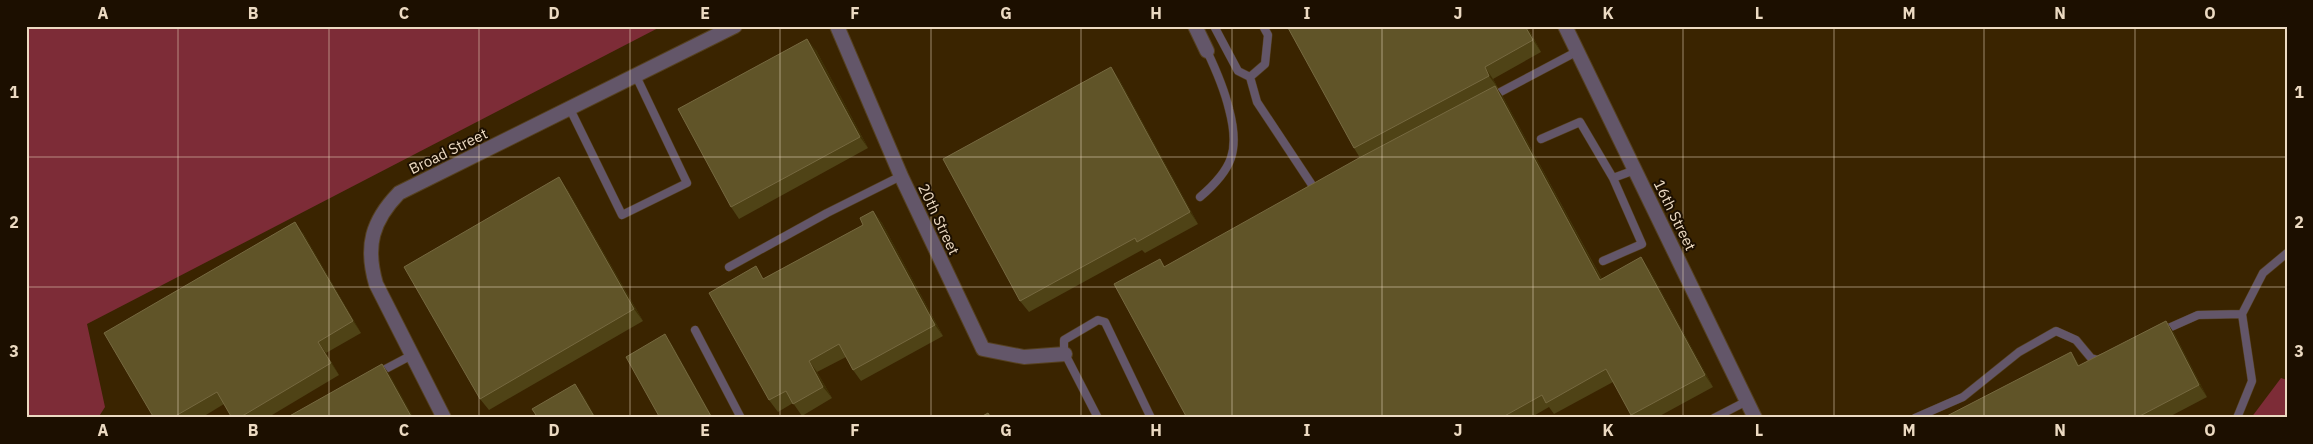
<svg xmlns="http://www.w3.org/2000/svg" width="2313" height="444" viewBox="0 0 2313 444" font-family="'IBM Plex Sans',sans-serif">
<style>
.green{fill:#7d2c37}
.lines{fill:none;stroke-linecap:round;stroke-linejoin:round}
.service-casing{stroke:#56411f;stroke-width:9}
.minor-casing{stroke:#56411f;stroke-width:16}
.service{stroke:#635669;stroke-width:8}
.minor{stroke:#635669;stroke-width:14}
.wall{fill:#4f4316}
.shaded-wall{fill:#3f3005}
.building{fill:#605428;stroke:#766940}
.grid{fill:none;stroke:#ecdac2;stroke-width:1;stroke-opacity:0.55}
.labels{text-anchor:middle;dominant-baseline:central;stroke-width:4;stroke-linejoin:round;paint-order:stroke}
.street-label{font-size:15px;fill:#ecdac2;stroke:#1c0f00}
.neatline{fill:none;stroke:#ecdac2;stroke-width:2}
.grid-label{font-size:16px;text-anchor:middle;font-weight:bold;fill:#ecdac2}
</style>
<rect width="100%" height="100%" fill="#3a2400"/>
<!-- green -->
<path class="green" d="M29 26H662L87 324 105 407 98 418H26V34Z
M2281 378 2287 380V418H2251Z"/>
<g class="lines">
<defs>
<path id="service" d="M1214 26 1238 71 1250 77 1257 102 1316 191 1318 190
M1250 77 1265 64 1268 35 1263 26
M1491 97 1576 52
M570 109 622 215 687 183 636 76
M1541 139 1580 122 1613 178 1642 244 1603 261
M1613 178 1635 170
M1200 197C1233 169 1240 150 1229 109 1224 88 1216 70 1207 51
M729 267 827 213 901 176
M695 330 741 418
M2162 331 2198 315 2242 314
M376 374 412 355
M1098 418 1064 352V340L1098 320 1105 322 1151 418
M1714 418 1747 401
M1915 418 1963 397 2019 352 2056 331 2076 340 2091 358 2098 360 2102 358
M2237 418 2252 381 2242 314 2263 273 2287 253"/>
<path id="minor" d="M837 26 901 176 983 349 1024 357 1065 354
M1195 26 1207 51
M1565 26 1755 418
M444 418 376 284C365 246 372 221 399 193L735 26"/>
</defs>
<!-- service casing -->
<use href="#service" class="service-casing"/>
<!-- minor casing -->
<use href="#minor" class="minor-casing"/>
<!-- service -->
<use href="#service" class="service"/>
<!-- minor -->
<use href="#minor" class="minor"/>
</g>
<!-- wall -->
<path class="wall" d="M1287 26H1527L1541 52 1493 79 1498 88H1497L1503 97 1602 279 1649 269 1713 387 1656 418H1633L1613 382 1554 414 1549 407 1530 418H1187L1160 259 1165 267 1360 158 1354 148Z
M816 50 868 148 739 219 731 207Z
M1119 79 1198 224 1145 253 1142 250 1029 312 1020 301Z
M567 189 643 321 489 410 480 399Z
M873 211 882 223 943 336 861 381 853 370 846 357 817 372 832 398 802 416 793 403 778 412 769 400 765 278 863 225Z
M303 233 361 333 326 353 339 375 267 418H232L224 404 201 418H154Z
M2166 321 2174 333 2207 397 2167 418H1943L2080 365Z"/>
<!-- shaded-wall -->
<path class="shaded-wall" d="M1525 26H1527L1541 52 1533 40Z
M807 39 816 50 868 148 860 137Z
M1111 67 1119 79 1198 224 1190 212Z
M1485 67 1493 79 1498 88 1489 76Z
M1495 86 1503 97 1608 291 1600 280Z
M559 177 567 189 643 321 634 309Z
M873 211 882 223 943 336 935 325Z
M295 222 303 233 361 333 353 321Z
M1641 257 1649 269 1713 387 1705 375Z
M2166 321 2174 333 2207 397 2199 385Z
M665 334 673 346 713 418H712Z
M318 342 326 353 339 375 331 363Z
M2071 352 2079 364 2086 378 2078 366Z
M809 361 817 372 832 398 823 387Z
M382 364 390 375 414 418H412Z
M575 384 584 396 596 418H595Z"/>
<!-- building -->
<path class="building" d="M1287 26H1525L1533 40 1485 67 1489 76 1354 148Z
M807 39 860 137 731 207 678 109Z
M1111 67 1190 212 1137 242 1135 238 1020 301 943 159Z
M1495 86 1600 280 1641 257 1705 375 1631 415 1606 369 1546 403 1542 395 1501 418H1187L1114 284 1160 259 1164 267 1359 158Z
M559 177 634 309 480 399 404 267Z
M873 211 935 325 853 370 839 344 809 361 823 387 793 404 786 391 769 400 709 293 756 266 763 279 863 225 860 218Z
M295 222 353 321 318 342 331 363 239 418H232L217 392 172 418H154L104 333Z
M2166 321 2199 385 2136 418H1943L2071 352 2078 366Z
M665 334 712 418H660L626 357Z
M382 364 412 418H286Z
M575 384 595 418H531L536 415 532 409Z
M988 413 991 418H979Z"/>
<!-- grid -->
<path class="grid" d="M178 26V418M329 26V418M479 26V418M630 26V418M780 26V418M931 26V418M1081 26V418M1232 26V418M1382 26V418M1533 26V418M1683 26V418M1834 26V418M1984 26V418M2135 26V418M26 157H2287M26 287H2287"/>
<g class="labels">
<!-- street labels -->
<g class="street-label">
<text transform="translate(448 151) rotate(-26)">Broad Street</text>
<text transform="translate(1675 215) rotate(64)">16th Street</text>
<text transform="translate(939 219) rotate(65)">20th Street</text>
</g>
</g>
<!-- border -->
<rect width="2313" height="444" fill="none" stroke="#1c0f00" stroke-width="55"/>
<rect x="28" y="28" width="2258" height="388" class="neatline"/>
<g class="grid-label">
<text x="103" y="19">A</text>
<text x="253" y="19">B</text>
<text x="404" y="19">C</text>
<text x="554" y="19">D</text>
<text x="705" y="19">E</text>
<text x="855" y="19">F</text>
<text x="1006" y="19">G</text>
<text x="1156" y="19">H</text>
<text x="1307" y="19">I</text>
<text x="1458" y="19">J</text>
<text x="1608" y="19">K</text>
<text x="1759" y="19">L</text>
<text x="1909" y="19">M</text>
<text x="2060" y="19">N</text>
<text x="2210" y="19">O</text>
<text x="14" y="98">1</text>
<text x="2299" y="98">1</text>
<text x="14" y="228">2</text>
<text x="2299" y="228">2</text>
<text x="14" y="357">3</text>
<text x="2299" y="357">3</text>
<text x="103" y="436">A</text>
<text x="253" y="436">B</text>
<text x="404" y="436">C</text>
<text x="554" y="436">D</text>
<text x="705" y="436">E</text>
<text x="855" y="436">F</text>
<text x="1006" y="436">G</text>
<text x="1156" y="436">H</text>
<text x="1307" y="436">I</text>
<text x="1458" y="436">J</text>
<text x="1608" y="436">K</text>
<text x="1759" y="436">L</text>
<text x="1909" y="436">M</text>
<text x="2060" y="436">N</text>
<text x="2210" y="436">O</text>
</g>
</svg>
